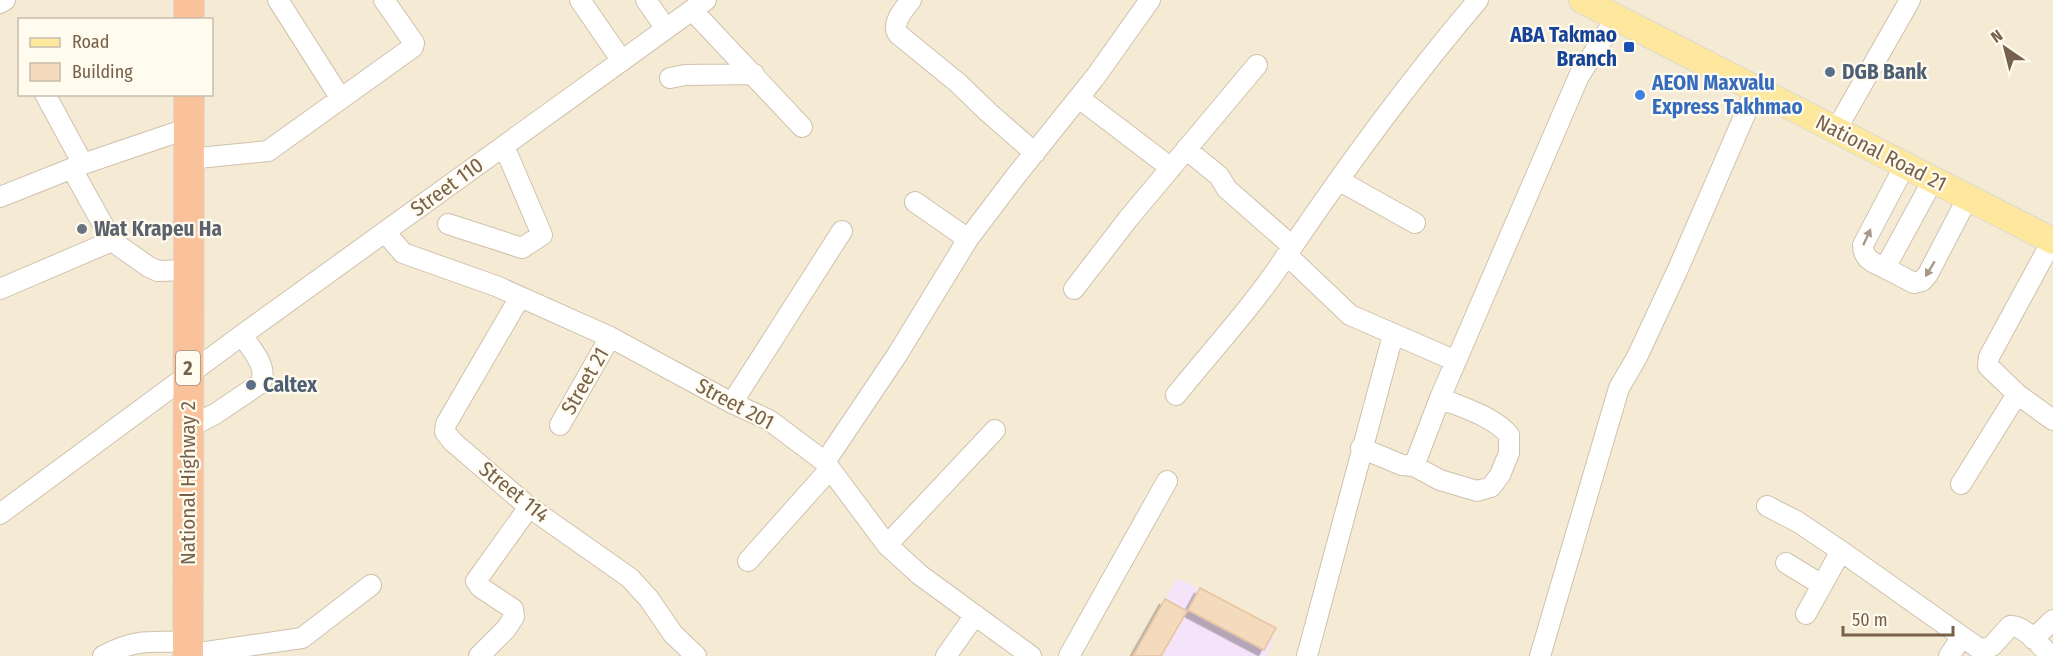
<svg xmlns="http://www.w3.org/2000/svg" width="2053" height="656" viewBox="0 0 2053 656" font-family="'Fira Sans Condensed',sans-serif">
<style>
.residential{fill:#f5ebd5;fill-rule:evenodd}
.education{fill:#f5e3fa}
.building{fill:#f4dbbd;stroke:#e7c49d;stroke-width:1.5;filter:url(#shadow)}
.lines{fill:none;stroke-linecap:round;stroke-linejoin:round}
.minor-casing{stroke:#d0c1ac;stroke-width:22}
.major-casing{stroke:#dfd9d4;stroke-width:28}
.highway-casing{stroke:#dfd9d4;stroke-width:32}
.minor{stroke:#fff;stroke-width:20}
.major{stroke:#fee89d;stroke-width:26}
.highway{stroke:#fac29b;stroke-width:30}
.oneway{fill:#a79889}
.transit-dot{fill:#1a4fb4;stroke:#fffbee;stroke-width:2}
.service-dot{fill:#5c6f8a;stroke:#fffbee;stroke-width:2}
.shop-dot{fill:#3f7fe0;stroke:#fffbee;stroke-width:2}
.worship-dot{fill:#6b7280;stroke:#fffbee;stroke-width:2}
.labels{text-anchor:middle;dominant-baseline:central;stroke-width:4.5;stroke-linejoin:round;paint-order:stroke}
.shield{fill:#fffbee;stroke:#a08f7b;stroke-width:1.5}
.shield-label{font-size:20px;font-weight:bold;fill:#78614a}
.transit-label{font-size:21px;font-weight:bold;fill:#164399;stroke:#fffbee;text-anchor:end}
.service-label{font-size:21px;font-weight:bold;fill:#4e5e75;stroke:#fffbee;text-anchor:start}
.shop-label{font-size:21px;font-weight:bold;fill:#366cbe;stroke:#fffbee;text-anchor:start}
.street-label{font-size:21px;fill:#78614a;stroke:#fffbee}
.worship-label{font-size:21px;font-weight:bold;fill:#5b616d;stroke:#fffbee;text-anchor:start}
</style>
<defs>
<filter id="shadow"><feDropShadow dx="-5.5" dy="5.5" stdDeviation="0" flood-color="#0004"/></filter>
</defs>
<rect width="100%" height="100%" fill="#fdf8e7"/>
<!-- residential -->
<path class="residential" d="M0 0H2053V656H0ZM20 20H212V94H20Z"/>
<!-- education -->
<path class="education" d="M1177 578 1277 627 1267 656H1133Z"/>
<!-- building -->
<path class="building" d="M1200 588 1276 628 1264 650 1188 610Z
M1165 599 1187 611 1161 656H1133Z"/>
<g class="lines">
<defs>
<path id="minor" d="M278 0 341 99
M580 0 622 61
M646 0 666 29
M911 0C904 9 891 23 898 34L958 83 988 112 1035 153
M0 3 5 0
M692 10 802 127
M670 78 685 75 754 74
M45 94 83 164
M1079 98 1171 168
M1836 130 1910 0
M1186 149 1219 176 1227 189 1292 246
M188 159 268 151 413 47 414 43 384 0
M1905 165 1863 245C1863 259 1873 263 1885 268L1933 180
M72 169 112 241
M1340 181 1415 223
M0 197 83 164 189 128
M915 202 968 239
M448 224 522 248 542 235 504 146
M385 232 403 253 496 286 610 337 732 403 769 420 825 462 887 545 920 575 1031 656
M2052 241 1989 357 1988 366 2017 394 2053 420
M1287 255 1350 315 1456 361
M1885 268 1914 283 1922 281 1928 274 1968 197
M0 289 112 241 149 267 158 271 188 270
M1074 289 1128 219 1257 65
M520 297 446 424 445 432 453 442 529 507 630 578 649 599 673 634 696 656
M1176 395C1213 349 1254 305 1286 256 1346 167 1409 81 1478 0
M732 403 842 231
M560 425 610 337
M188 428 215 414 261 383C268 366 251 349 242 335
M1361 448 1402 465 1414 466 1440 480 1477 491 1491 487 1500 475 1509 453V435C1493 416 1463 408 1440 398
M825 462 897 355 968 239 1015 177 1096 76 1150 0
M1414 466 1440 398 1579 76 1616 18
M1961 484 2017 394
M1767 506 1798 522 1841 551 1981 650 1992 646 2010 626C2025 625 2040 646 2051 656
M0 514 242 335 706 0
M887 545 995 430
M748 561 830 469
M1786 563 1822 585
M1806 614 1841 551
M2033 639 2053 620
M188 652H206L302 638 371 585
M103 656C136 638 152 642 188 642
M479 656 506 629 514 617 513 609 480 587 476 581 529 507
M946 656 975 615
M1069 656 1167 481
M1307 656 1393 335
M1540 656 1619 388 1637 357 1678 269 1756 89
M1949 656 1962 637"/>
<path id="major" d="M1582 0 2053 241"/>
<path id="highway" d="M189 20V0
M188 656 189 94"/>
</defs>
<!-- minor casing -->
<use href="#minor" class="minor-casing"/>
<!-- major casing -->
<use href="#major" class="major-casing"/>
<!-- highway casing -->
<use href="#highway" class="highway-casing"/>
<!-- minor -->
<use href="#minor" class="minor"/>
<!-- major -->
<use href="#major" class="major"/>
<!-- highway -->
<use href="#highway" class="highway"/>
</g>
<!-- one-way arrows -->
<defs><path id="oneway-solid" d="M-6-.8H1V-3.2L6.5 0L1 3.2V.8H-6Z" transform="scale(1.5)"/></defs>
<g class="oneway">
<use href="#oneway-solid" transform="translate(1867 237) rotate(-65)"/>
<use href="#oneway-solid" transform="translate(1930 269) rotate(121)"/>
</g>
<!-- markers -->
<rect class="transit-dot" x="1623" y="41" width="12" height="12" rx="3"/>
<g class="service-dot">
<circle cx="1830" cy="72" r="6"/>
<circle cx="251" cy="385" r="6"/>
</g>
<circle class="shop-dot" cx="1640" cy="95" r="6"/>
<circle class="worship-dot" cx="82" cy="229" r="6"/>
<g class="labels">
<!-- shield labels -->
<rect class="shield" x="176" y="351" width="24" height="34" rx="4.5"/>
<g class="shield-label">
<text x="188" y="368">2</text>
</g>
<!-- transit labels -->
<g class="transit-label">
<text x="1617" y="35">ABA Takmao<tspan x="1617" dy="24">Branch</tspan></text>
</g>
<!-- service labels -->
<g class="service-label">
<text x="1842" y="72">DGB Bank</text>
<text x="263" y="385">Caltex</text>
</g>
<!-- shop labels -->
<g class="shop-label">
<text x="1652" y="83">AEON Maxvalu<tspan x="1652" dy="24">Express Takhmao</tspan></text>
</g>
<!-- street labels -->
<g class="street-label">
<text transform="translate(1881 153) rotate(27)">National Road 21</text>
<text transform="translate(447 187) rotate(-36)">Street 110</text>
<text transform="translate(585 381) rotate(-60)">Street 21</text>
<text transform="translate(735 404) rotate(28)">Street 201</text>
<text transform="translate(188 483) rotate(-90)">National Highway 2</text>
<text transform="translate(514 492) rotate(39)">Street 114</text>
</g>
<!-- worship labels -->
<g class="worship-label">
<text x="94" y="229">Wat Krapeu Ha</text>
</g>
</g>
<!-- legend -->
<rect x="18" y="18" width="195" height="78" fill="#fffbee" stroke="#c9bdac" stroke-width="1.5"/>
<rect x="30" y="38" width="30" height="9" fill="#fee89d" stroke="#c9bdac" stroke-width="1.5"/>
<text x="72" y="48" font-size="18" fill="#78614a">Road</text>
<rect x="30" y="63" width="30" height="18" fill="#f4dbbd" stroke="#c9bdac" stroke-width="1.5"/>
<text x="72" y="78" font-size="18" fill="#78614a">Building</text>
<!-- north arrow -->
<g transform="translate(2005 48) rotate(325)" stroke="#fffbee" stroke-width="4.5" paint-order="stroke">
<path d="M0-4.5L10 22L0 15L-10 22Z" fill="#78614a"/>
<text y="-9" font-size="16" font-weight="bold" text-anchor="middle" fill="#78614a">N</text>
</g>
<!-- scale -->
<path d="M1843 626v9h110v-9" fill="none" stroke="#78614a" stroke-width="3"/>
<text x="1852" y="626" font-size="18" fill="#78614a" stroke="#fffbee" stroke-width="4.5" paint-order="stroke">50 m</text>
</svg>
